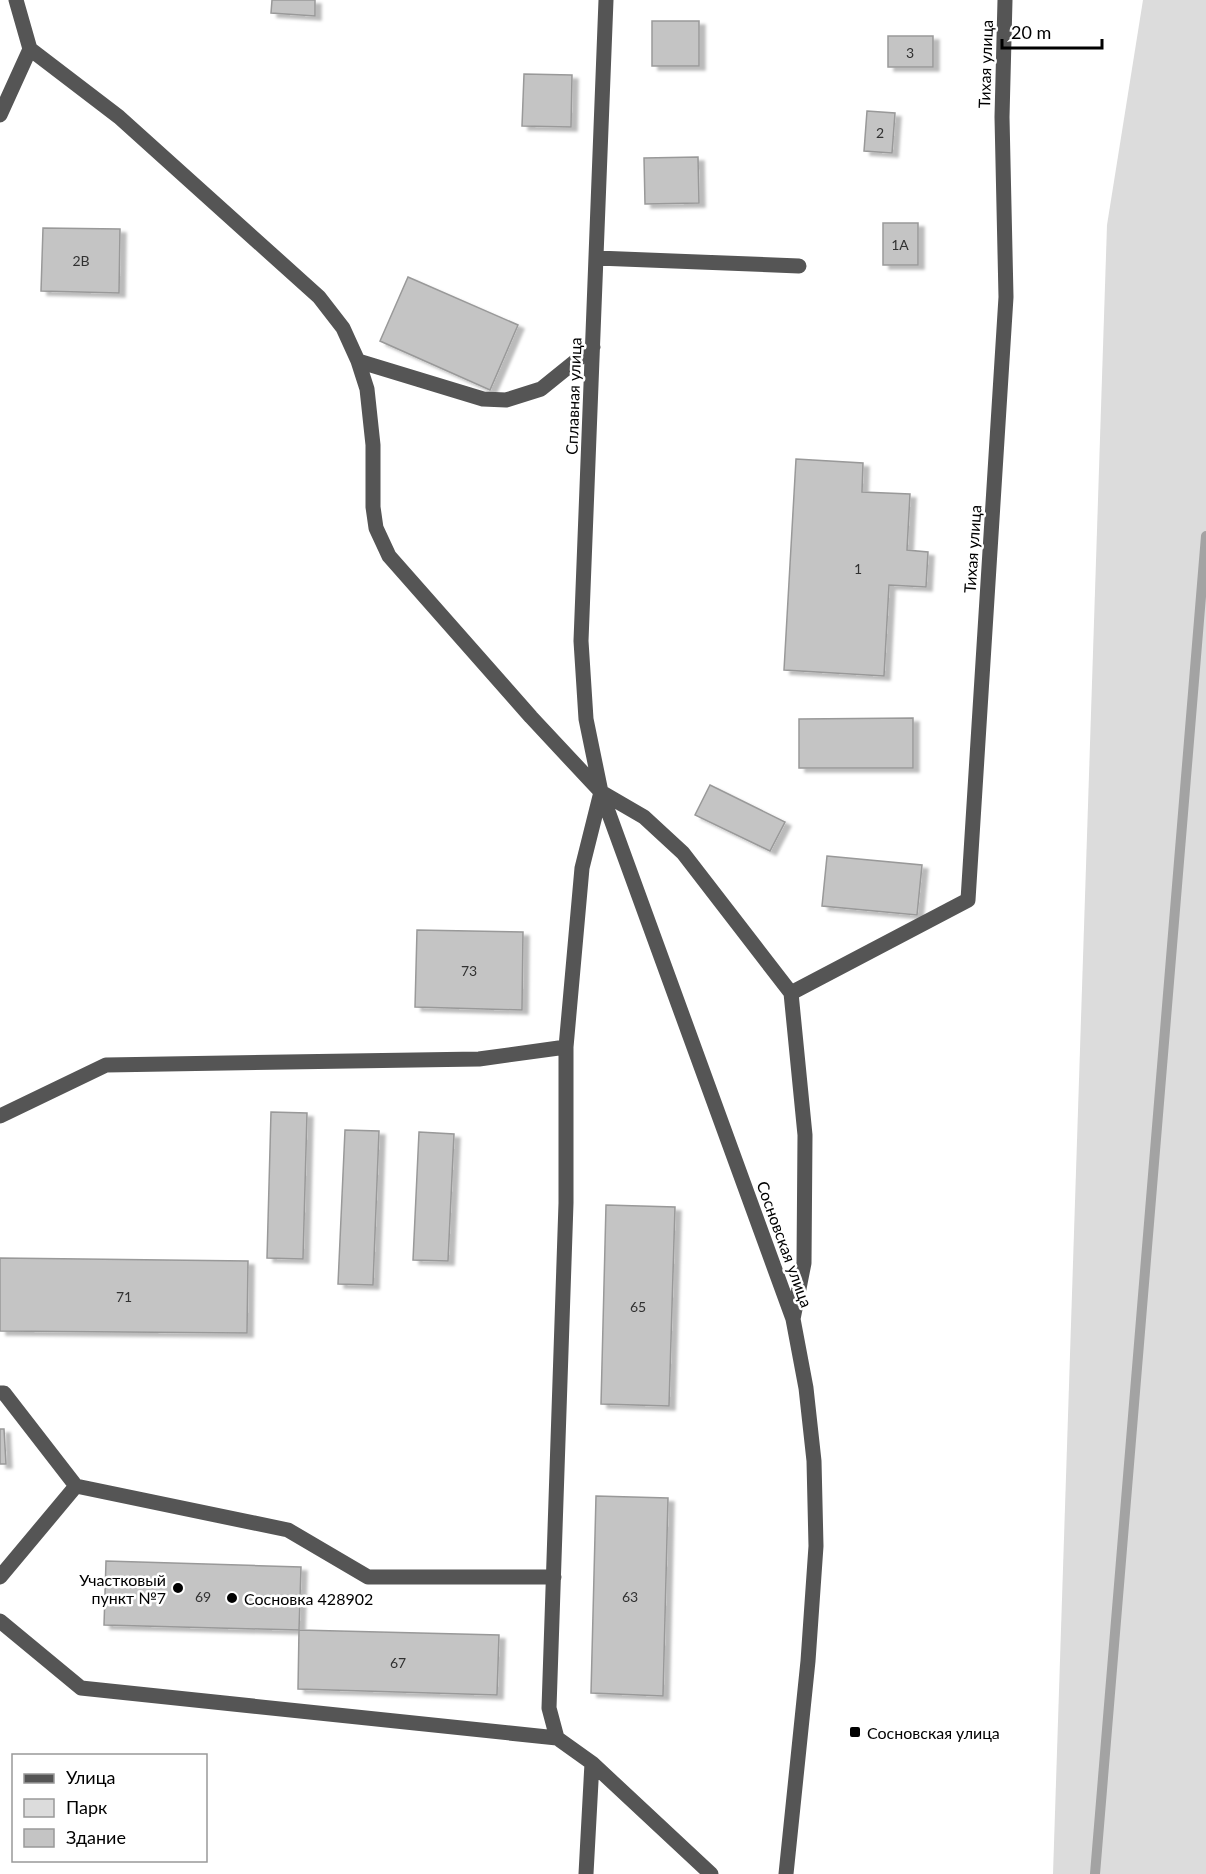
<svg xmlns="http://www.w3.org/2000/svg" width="1206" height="1874" viewBox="0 0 1206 1874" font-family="Lato,sans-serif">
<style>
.green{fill:#dcdcdc}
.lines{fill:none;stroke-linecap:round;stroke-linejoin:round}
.stream{stroke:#a3a3a3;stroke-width:10}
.building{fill:#c4c4c4;stroke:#999;stroke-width:1.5;filter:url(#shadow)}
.minor{stroke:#555;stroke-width:15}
.poi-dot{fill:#000;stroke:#fff;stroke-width:2}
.labels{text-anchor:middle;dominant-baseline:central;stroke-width:5;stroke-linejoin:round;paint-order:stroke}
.number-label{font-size:14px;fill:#313131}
.street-label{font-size:16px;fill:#000;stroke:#fff}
.poi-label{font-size:16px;fill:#000;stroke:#fff;text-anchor:start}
</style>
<defs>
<filter id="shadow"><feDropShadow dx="6" dy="4" stdDeviation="1.5" flood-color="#0004"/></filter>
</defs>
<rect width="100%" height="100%" fill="#fff"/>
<path class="green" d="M1143,0H1206V1874H1053L1107,225Z"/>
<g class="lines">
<path class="stream" d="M1095,1874L1206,536"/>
</g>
<path class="building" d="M272,0H315V16L271,13Z
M652,21H699V66H652Z
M888,36H933V67H888Z
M524,74L572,75L571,127L522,126Z
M867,111L895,113L892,153L864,151Z
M698,157L699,203L645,204L644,158Z
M883,223H918V265H883Z
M43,228L120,229L119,293L41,291Z
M408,277L518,325L490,390L380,341Z
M796,459L863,463L862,492L910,494L907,550L928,552L926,587L889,585L884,676L784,670Z
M913,718V768H799V719Z
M710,785L785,822L770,851L695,815Z
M827,856L922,865L917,915L822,906Z
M417,930L523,932L522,1010L415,1007Z
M271,1112L307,1113L303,1259L267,1258Z
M345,1130L379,1131L373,1285L338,1284Z
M419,1132L454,1134L448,1261L413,1260Z
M606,1205L675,1207L669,1406L601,1404Z
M0,1258L248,1261L247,1333L0,1331Z
M0,1429H4L6,1464H0Z
M596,1496L668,1498L663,1696L591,1693Z
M106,1561L301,1567L299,1630L104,1625Z
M299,1630L499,1635L497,1695L298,1689Z"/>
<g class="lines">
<path class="minor" d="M16,0L30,49
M606,0L581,641L586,719L601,792L793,1319L806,1388L814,1461L816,1546L808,1661L786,1874
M30,49L119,117L319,297L343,328L358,361L367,389L373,445V507L376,528L389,556L531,717L601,792L644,817L683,853L791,993L805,1135L804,1263L793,1319
M0,115L30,49
M597,258L799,266
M358,361L483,399L506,400L541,389L593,347
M791,993L968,900L1006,297L1002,117L1005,0
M0,1116L106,1065L479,1059L566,1047
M0,1393H4L76,1486L288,1530L368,1577H554
M0,1577L76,1486
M0,1621L81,1688L557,1738
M592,1763L711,1874
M586,1874L592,1763L557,1738L549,1708L566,1203V1047L582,868L601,792"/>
</g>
<g class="poi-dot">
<circle cx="178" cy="1588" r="6"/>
<circle cx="232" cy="1598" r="6"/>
<rect x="849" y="1726" width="12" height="12" rx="3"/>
</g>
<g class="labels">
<g class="number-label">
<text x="910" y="52">3</text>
<text x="880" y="132">2</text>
<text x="900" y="244">1А</text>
<text x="81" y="260">2В</text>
<text x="858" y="568">1</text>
<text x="469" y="970">73</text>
<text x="124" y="1296">71</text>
<text x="638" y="1306">65</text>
<text x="203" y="1596">69</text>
<text x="630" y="1596">63</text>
<text x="398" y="1662">67</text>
</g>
<g class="street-label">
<text transform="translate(985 64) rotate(-88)">Тихая улица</text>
<text transform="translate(573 396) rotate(-88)">Сплавная улица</text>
<text transform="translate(972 549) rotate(-86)">Тихая улица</text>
<text transform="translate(785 1244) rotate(70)">Сосновская улица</text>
</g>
<g class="poi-label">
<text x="166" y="1579" text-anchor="end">Участковый<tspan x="166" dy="18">пункт №7</tspan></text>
<text x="244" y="1598">Сосновка 428902</text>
<text x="867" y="1732">Сосновская улица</text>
</g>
</g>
<rect x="12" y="1754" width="195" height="108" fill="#ffffff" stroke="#999999" stroke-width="1.5"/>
<rect x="24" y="1774" width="30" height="9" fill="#555555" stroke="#999999" stroke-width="1.5"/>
<text x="66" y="1784" font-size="18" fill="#000000">Улица</text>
<rect x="24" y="1799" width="30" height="18" fill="#dcdcdc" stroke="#999999" stroke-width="1.5"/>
<text x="66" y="1814" font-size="18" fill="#000000">Парк</text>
<rect x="24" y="1829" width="30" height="18" fill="#c4c4c4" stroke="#999999" stroke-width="1.5"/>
<text x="66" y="1844" font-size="18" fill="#000000">Здание</text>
<path d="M1002 39v9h100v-9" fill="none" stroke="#000000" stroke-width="3"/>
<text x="1011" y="39" font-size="18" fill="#000000" stroke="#ffffff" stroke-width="4.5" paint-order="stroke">20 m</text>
</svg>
